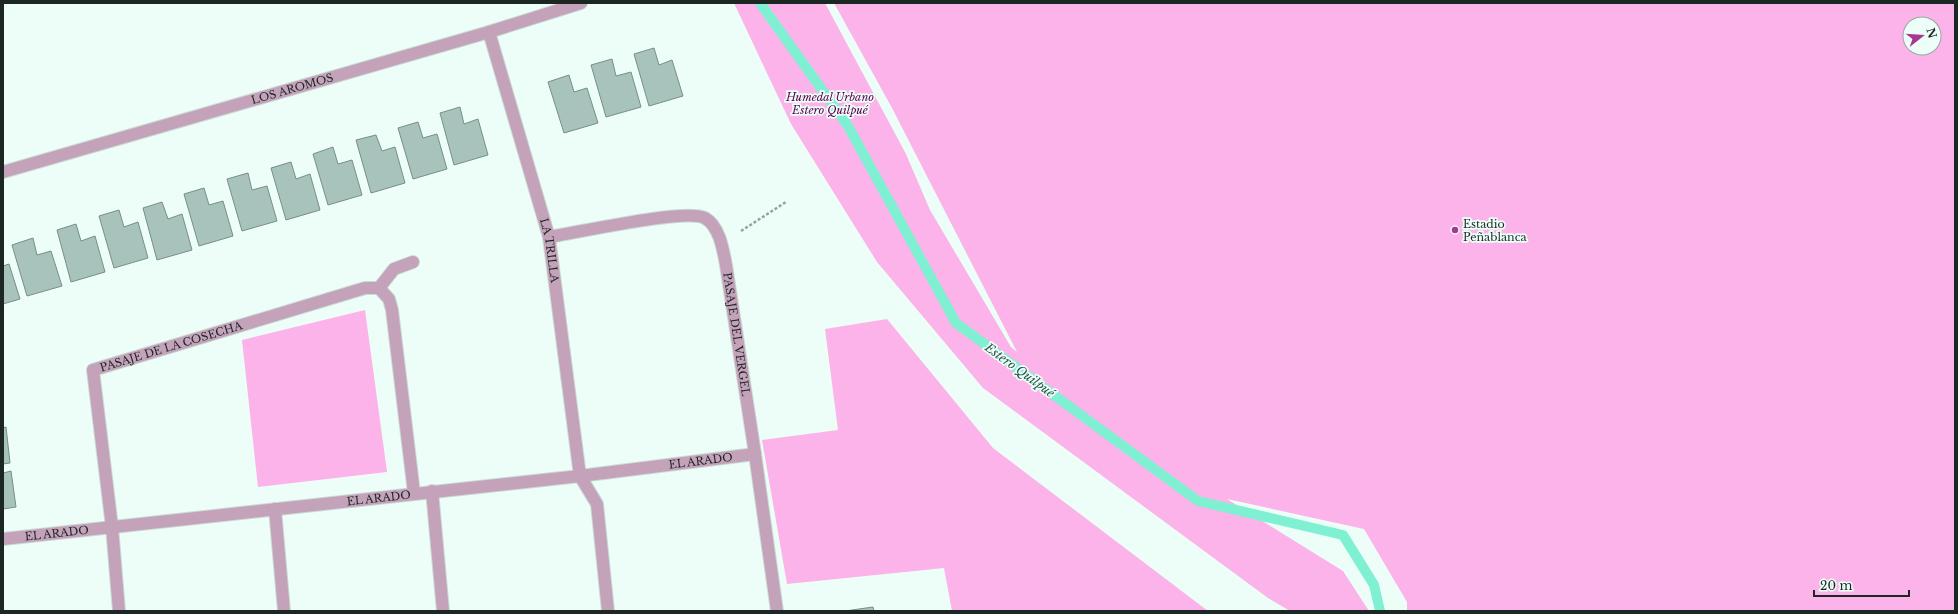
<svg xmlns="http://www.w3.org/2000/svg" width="1958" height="614" viewBox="0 0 1958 614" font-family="'Libre Baskerville',serif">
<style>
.green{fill:#fbb3e9;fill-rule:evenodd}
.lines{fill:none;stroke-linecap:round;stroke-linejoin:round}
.stream{stroke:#7ff0d2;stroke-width:10}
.building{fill:#a8c3bb;stroke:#768f87}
.minor-casing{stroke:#ccdbd6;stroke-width:14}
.path{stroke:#96a49f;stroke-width:2.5;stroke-dasharray:3 2;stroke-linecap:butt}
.minor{stroke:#c3a2ba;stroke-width:12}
.poi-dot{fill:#a83793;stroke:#edfef8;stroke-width:1.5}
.labels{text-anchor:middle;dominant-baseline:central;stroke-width:3.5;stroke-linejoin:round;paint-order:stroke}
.street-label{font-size:11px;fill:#1c2623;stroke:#edfef8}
.park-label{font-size:11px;font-style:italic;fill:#5b004e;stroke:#edfef8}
.poi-label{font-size:11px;fill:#1c2623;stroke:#edfef8;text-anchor:start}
.water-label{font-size:12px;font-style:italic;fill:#255649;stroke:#edfef8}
</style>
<rect width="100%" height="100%" fill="#edfef8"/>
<path class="green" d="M734,3H825L906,154L930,210L1011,347L1017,352L892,108L834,3H1955V611H1407V602L1364,529L1227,499L1343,571L1369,611H1290L1268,598L983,388L877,262L791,124ZM1910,24H1934V48H1910Z
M365,310L387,472L258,487L242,340Z
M887,319L993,448L1208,611H952L944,568L787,584L762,440L838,430L825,329Z"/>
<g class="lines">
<path class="stream" d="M760,3L848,126L956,323L1198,501L1343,535L1374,585L1380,611"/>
</g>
<path class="building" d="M654,48L659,65L672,60L683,96L649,106L634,54Z
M612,59L616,76L631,72L641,107L606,117L591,65Z
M569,75L574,92L587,88L598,123L564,133L548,82Z
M460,107L464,124L478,119L488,155L454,165L440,113Z
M418,122L423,138L437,134L447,169L413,179L398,128Z
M376,135L382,151L395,147L405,183L371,193L356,140Z
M333,147L338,164L352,160L362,195L328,205L313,154Z
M291,162L296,179L310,174L320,210L286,220L271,168Z
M248,173L252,190L267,186L277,221L242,231L227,179Z
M204,188L209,205L223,201L233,236L199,246L184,194Z
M162,202L168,219L182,214L192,250L157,260L143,208Z
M119,210L124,227L138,222L148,258L114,268L99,216Z
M76,224L81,241L95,236L105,272L71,282L57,230Z
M33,238L37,255L51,251L62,286L27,296L12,245Z
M9,264L20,299L3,304V266Z
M6,427L10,463L3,464V428Z
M11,471L16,507L3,509V473Z
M873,607L874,611H845Z"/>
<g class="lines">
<defs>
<g id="minor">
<path id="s1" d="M489,32L549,237L580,476L597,504L608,611"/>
<path id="s2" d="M3,172L489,32L581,3"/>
<path id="s3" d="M549,237C576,233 686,208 705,218C720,227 723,250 726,265L755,454L777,611"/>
<path d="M379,288L394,269L413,262"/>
<path d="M432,491L443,611"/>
<path d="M275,509L284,611"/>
<path id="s4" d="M3,539L580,476L755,454"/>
<path id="s5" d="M119,611L112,527L93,370L365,288H379L389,299L392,310L414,493"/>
</g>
</defs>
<use href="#minor" class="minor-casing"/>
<path class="path" d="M741,231L786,202"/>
<use href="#minor" class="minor"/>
</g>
<circle class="poi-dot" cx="1455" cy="230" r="4"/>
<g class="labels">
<g class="street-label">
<text stroke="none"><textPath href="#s2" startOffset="301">LOS AROMOS</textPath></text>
<text stroke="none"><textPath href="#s1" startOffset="227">LA TRILLA</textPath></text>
<text stroke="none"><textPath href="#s3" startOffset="281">PASAJE DEL VERGEL</textPath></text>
<text stroke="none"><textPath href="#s5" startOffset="324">PASAJE DE LA COSECHA</textPath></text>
<text stroke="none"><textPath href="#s4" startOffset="702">EL ARADO</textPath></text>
<text stroke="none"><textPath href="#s4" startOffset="378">EL ARADO</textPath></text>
<text stroke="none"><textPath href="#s4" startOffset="54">EL ARADO</textPath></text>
</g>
<g class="park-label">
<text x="830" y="97">Humedal Urbano<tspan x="830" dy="13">Estero Quilpué</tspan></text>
</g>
<g class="poi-label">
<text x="1463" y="224">Estadio<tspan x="1463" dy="13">Peñablanca</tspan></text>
</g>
<g class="water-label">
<text transform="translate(1020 370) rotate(36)">Estero Quilpué</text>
</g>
</g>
<rect width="1958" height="614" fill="none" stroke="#1c2623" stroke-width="8"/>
<g transform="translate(1922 36) rotate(73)"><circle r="19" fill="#edfef8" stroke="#99a8a3"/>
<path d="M0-3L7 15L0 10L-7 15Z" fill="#a83793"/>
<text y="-6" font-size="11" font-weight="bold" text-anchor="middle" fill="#1c2623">N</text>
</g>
<path d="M1814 590v6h95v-6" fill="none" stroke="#1c2623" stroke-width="2"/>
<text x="1820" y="590" font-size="12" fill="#1c2623" stroke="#edfef8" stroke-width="3" paint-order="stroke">20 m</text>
</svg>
